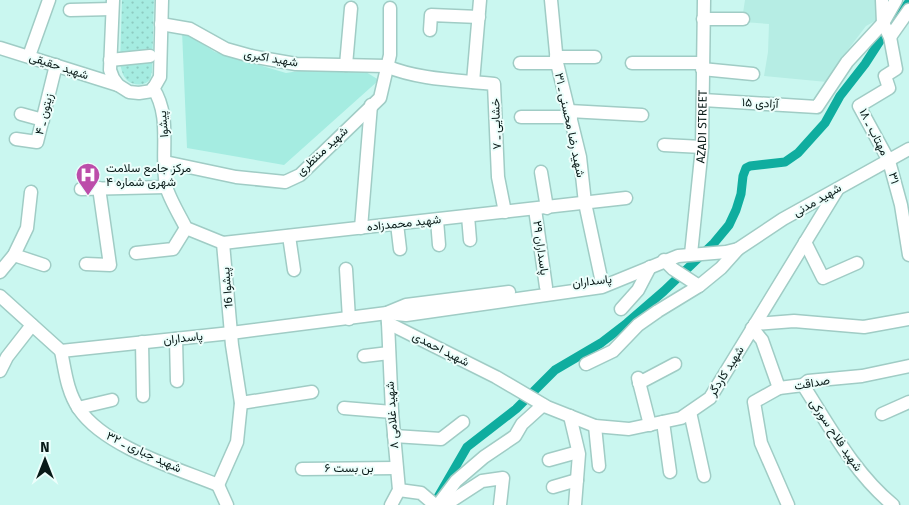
<svg xmlns="http://www.w3.org/2000/svg" width="909" height="505" viewBox="0 0 909 505" font-family="'Fira Sans',Vazirmatn,sans-serif">
<style>
.built{fill:#b6ede4}
.grass{fill:url(#grass-dots)}
.garden{fill:#a5ece1}
.lines{fill:none;stroke-linecap:round;stroke-linejoin:round}
.canal{stroke:#0fad9f;stroke-width:9}
.minor-casing{stroke:#a0ccc5;stroke-width:15}
.minor{stroke:#fff;stroke-width:12}
.labels{text-anchor:middle;dominant-baseline:central;stroke-width:4;stroke-linejoin:round;paint-order:stroke}
.street-label{font-size:12px;fill:#091a18;stroke:#ecfefb}
.poi-label{font-size:12px;fill:#091a18;stroke:#ecfefb;text-anchor:start}
</style>
<defs>
<pattern id="grass-dots" width="8" height="8" patternUnits="userSpaceOnUse" patternTransform="scale(1.25)"><rect width="8" height="8" fill="#a5ece1"/><path d="M2 2h.1M6 6h.1" fill="none" stroke="#8dcac0" stroke-width="1.8" stroke-linecap="round"/></pattern>
</defs>
<rect width="100%" height="100%" fill="#caf7f0"/>
<path class="built" d="M745,0H876L877,20L866,26L847,51L827,82L764,76L768,52L769,24L743,22V13Z"/>
<path class="grass" d="M122,0H154L152,71C151,74 151,77 150,79C146,86 134,86 128,81C123,77 121,69 120,63Z"/>
<path class="garden" d="M182,31L215,52L286,73L351,63L379,80L284,165L187,148Z"/>
<g class="lines">
<path class="canal" d="M438,497L467,447L516,409L555,370L601,343L627,323L664,291L714,243L729,225L736,210L741,194L743,176L746,168L750,166L785,162L798,153L825,123L840,96L865,64L887,30L909,2"/>
<defs>
<g id="minor">
<path d="M113,0L110,70L113,78L118,85L129,92L139,93L152,91L160,77L162,0"/>
<path d="M551,0L557,63L580,157L585,203L601,278"/>
<path d="M882,0L883,23L890,37L896,69L885,76L889,88L859,106L889,161L901,205L909,255"/>
<path d="M70,10L112,9"/>
<path d="M703,19H743"/>
<path d="M161,24L190,29L226,49L251,56L296,64L386,66C419,80 458,80 494,84L498,177L505,212"/>
<path d="M430,30L431,15L479,17"/>
<path d="M890,37L909,10"/>
<path d="M0,48L118,85"/>
<path d="M29,56L49,0"/>
<path d="M556,57H595"/>
<path d="M110,60L150,56"/>
<path d="M520,63H557"/>
<path d="M632,63H703"/>
<path d="M346,65L351,8"/>
<path d="M702,69L753,74"/>
<path d="M473,82L480,0"/>
<path d="M153,88C172,117 160,153 166,186C169,198 180,216 186,228L223,243L626,198"/>
<path d="M703,100L817,107L847,62L883,23L896,0"/>
<path d="M569,111L642,115"/>
<path d="M21,114L43,120"/>
<path d="M521,117H571"/>
<path d="M16,139L37,142L56,65"/>
<path d="M664,145L702,147"/>
<path d="M165,162L236,177L285,182L300,175L380,98L390,55V8"/>
<path d="M541,172L547,208"/>
<path d="M81,189L166,187"/>
<path d="M535,209L546,287"/>
<path d="M468,216L470,240"/>
<path d="M437,220L439,245"/>
<path d="M397,224L400,249"/>
<path d="M361,228L371,105"/>
<path d="M289,236L294,270"/>
<path d="M805,242L823,278L857,263"/>
<path d="M136,253L173,249L186,228"/>
<path id="s1" d="M691,254L702,147L704,0"/>
<path d="M14,255L44,265"/>
<path d="M664,260L673,269L699,286"/>
<path d="M86,264L110,265L99,188"/>
<path d="M346,269L349,319"/>
<path d="M0,272L14,255L27,228L31,192"/>
<path d="M0,296L61,351L231,333L387,313L406,315L602,287L678,256L726,252L738,249L783,219L909,149"/>
<path d="M621,309L638,290L650,267"/>
<path d="M389,312L406,305L509,292"/>
<path d="M387,313L388,323L496,377L547,407L595,426L629,429L681,418L710,398L837,190"/>
<path d="M388,323L392,412L399,490L391,505"/>
<path d="M755,324L794,321L864,327L909,319"/>
<path d="M752,328L762,340L779,388L803,385L808,381L862,376L909,366"/>
<path d="M176,339L177,381"/>
<path d="M142,342L143,396"/>
<path d="M61,351C65,370 67,392 79,409C105,447 176,468 218,485"/>
<path d="M364,356L389,353"/>
<path d="M586,364L613,351L638,325L658,311L699,286L721,268L738,249"/>
<path d="M0,371L7,357L32,325"/>
<path d="M638,378L650,425"/>
<path d="M639,383L675,364"/>
<path d="M803,385C830,427 854,473 893,505"/>
<path d="M779,388L754,402L761,443L788,505"/>
<path d="M241,403L312,392"/>
<path d="M78,408L112,400"/>
<path d="M344,408L392,412"/>
<path d="M690,412L704,476"/>
<path d="M882,414L909,402"/>
<path d="M570,416L579,454L575,505"/>
<path d="M663,422L670,472"/>
<path d="M595,426L599,466"/>
<path d="M394,436L441,439L463,422"/>
<path d="M549,460L578,452"/>
<path d="M302,469L396,468"/>
<path d="M218,485L237,442L241,403L232,345L223,243"/>
<path d="M218,485L227,505"/>
<path d="M553,487L577,480"/>
<path d="M399,490L421,493L435,505"/>
<path d="M438,505L456,481L484,457L515,436L522,424L543,405"/>
<path d="M445,505L482,481L503,478L500,505"/>
</g>
</defs>
<use href="#minor" class="minor-casing"/>
<use href="#minor" class="minor"/>
</g>
<defs>
<symbol id="hospital-pin" viewBox="-11 -11 22 30"><path d="M0 17L-7.5 6A9.5 9.5 0 1 1 7.5 6Z" fill="#bc4daa" stroke="#ecfefb"/><path d="M-5-5h3v3.5h4V-5h3V5h-3V1.5h-4V5h-3Z" fill="#fff"/></symbol>
</defs>
<g fill-rule="evenodd">
<use href="#hospital-pin" x="74" y="161" width="28" height="38"/>
</g>
<g class="labels">
<g class="street-label">
<text transform="translate(271 58) rotate(10)">شهید اکبری</text>
<text transform="translate(59 66) rotate(18)">شهید حقیقی</text>
<text transform="translate(760 103) rotate(3)">آزادی ۱۵</text>
<text transform="translate(44 114) rotate(-76)">زیتون ـ ۴</text>
<text transform="translate(163 124) rotate(-95)">پیشوا</text>
<text transform="translate(496 124) rotate(-92)">خشایی ـ ۷</text>
<text transform="translate(570 125) rotate(78)">شهید رضا محسنی ـ ۳۱</text>
<text stroke="none"><textPath href="#s1" startOffset="128">AZADI STREET</textPath></text>
<text transform="translate(874 132) rotate(63)">مهتاب ـ ۱۸</text>
<text transform="translate(322 151) rotate(-43)">شهید منتظری</text>
<text transform="translate(894 178) rotate(75)">۳۱</text>
<text transform="translate(817 200) rotate(-30)">شهید مدنی</text>
<text transform="translate(404 223) rotate(-6)">شهید محمدزاده</text>
<text transform="translate(541 248) rotate(82)">پاسداران ۲۹</text>
<text transform="translate(592 281) rotate(-6)">پاسداران</text>
<text transform="translate(227 288) rotate(-95)">پیشوا 16</text>
<text transform="translate(183 338) rotate(-6)">پاسداران</text>
<text transform="translate(441 349) rotate(27)">شهید احمدی</text>
<text transform="translate(726 371) rotate(-58)">شهید کاردگر</text>
<text transform="translate(812 383) rotate(-10)">صداقت</text>
<text transform="translate(392 415) rotate(-94)">۸ شهید غلامی</text>
<text transform="translate(836 435) rotate(56)">شهید فلاح سورکی</text>
<text transform="translate(144 452) rotate(25)">شهید جباری ـ ۳۲</text>
<text x="349" y="468">بن بست ۶</text>
</g>
<g class="poi-label">
<text x="106" y="168">مرکز جامع سلامت<tspan x="106" dy="14">شهری شماره ۴</tspan></text>
</g>
</g>
<g transform="translate(45 460)" stroke="#ecfefb" stroke-width="4" paint-order="stroke">
<path d="M0-4L9 19L0 12L-9 19Z" fill="#091a18"/>
<text y="-8" font-size="14" font-weight="bold" text-anchor="middle" fill="#091a18">N</text>
</g>
</svg>
